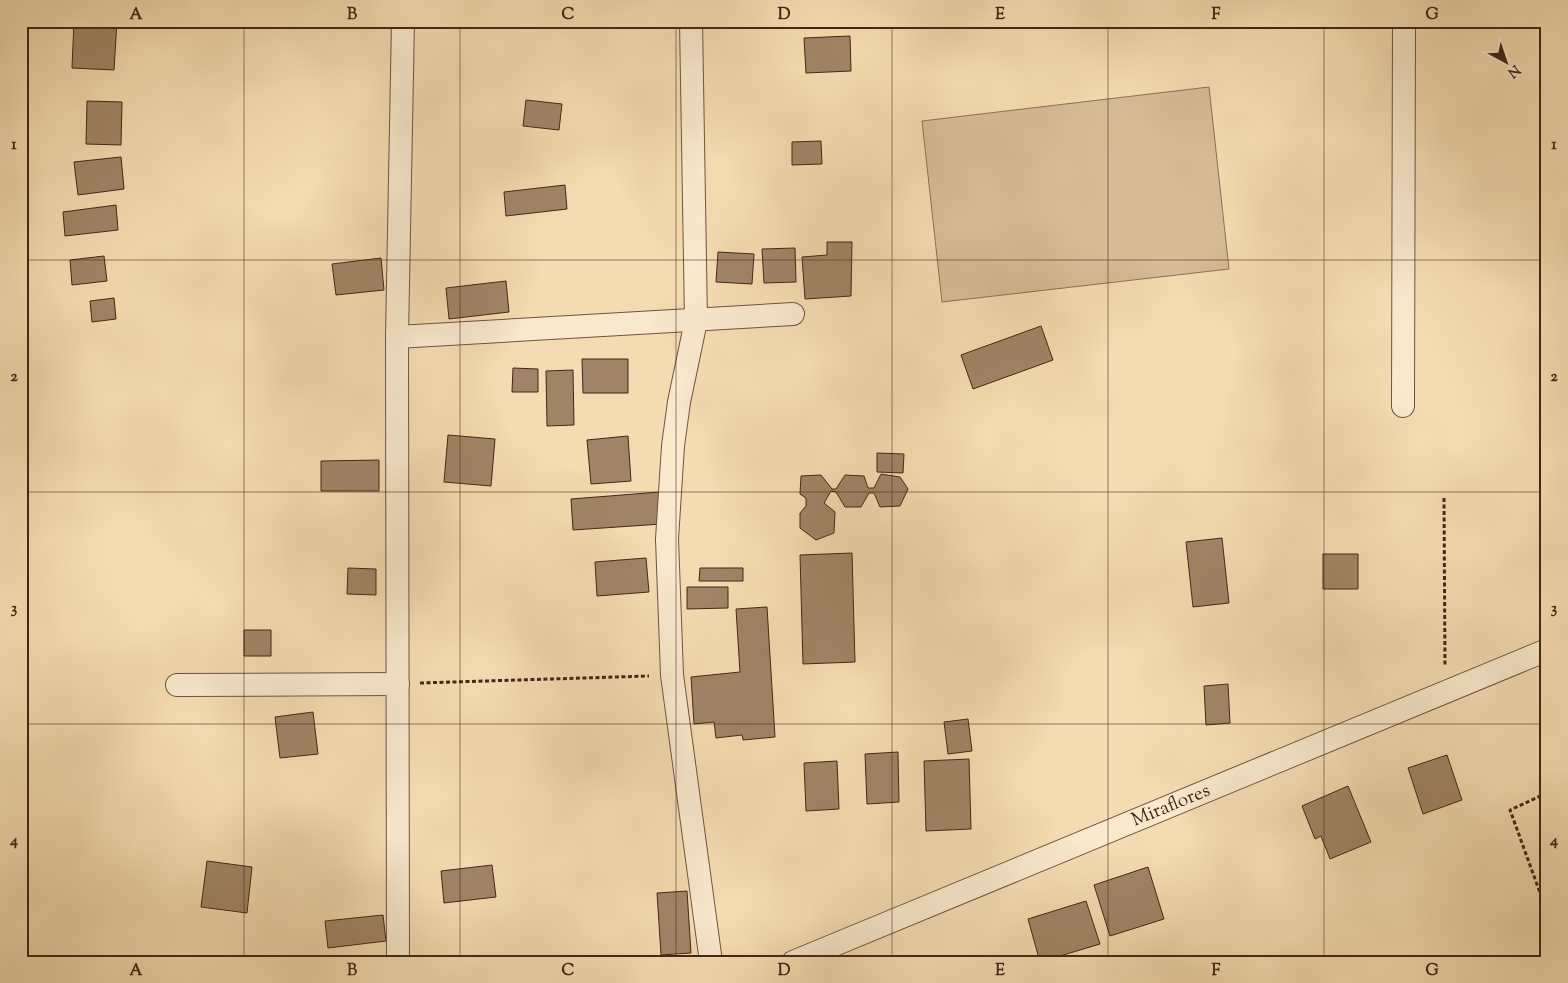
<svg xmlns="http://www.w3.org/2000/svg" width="1568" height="983" viewBox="0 0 1568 983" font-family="'Sorts Mill Goudy',serif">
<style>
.green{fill:#d7bc97;stroke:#8e7057}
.building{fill:#a18467;stroke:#462517}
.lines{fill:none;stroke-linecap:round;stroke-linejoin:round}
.street-casing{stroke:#72523e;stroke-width:24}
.path{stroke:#462517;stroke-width:3;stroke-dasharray:4 2.5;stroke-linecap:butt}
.street{stroke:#f8e8cc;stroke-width:22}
.grid{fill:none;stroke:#462517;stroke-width:1;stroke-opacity:0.55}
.labels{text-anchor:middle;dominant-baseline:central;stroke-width:5;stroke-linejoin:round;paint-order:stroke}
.street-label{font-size:19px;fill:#462517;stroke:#f8e8cc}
.neatline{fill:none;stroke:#462517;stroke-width:2}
.grid-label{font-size:16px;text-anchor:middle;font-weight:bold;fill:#462517}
</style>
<rect width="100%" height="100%" fill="#f5dbb1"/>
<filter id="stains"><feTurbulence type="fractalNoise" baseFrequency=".004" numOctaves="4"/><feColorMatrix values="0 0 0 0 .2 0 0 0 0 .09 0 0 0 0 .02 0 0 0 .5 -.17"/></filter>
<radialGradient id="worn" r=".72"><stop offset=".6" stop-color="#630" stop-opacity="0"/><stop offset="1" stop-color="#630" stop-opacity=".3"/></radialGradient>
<path class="green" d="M1209,87L1229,269L942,302L922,121Z"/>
<path class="building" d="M74,21H117L114,70L72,68Z
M850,36L851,71L806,73L804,38Z
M526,100L562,104L559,130L523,126Z
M87,101L122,102L121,145L86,144Z
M821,141L822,164L792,165V142Z
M121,157L124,189L78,195L74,162Z
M565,185L567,209L506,216L504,192Z
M116,205L118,230L65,236L63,212Z
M827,242H852L851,296L805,299L802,257L827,255Z
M795,248L796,282L764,283L762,249Z
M718,252L754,254L752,284L716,282Z
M104,256L107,281L72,285L70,260Z
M381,258L384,290L336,295L332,264Z
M506,281L509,312L449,319L446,288Z
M114,298L116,319L92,322L90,301Z
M1041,326L1053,360L973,389L961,355Z
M582,359H628V393H583Z
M513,368L538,369V392H512Z
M573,370L574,425L547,426L546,371Z
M448,435L495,439L491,486L444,482Z
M628,436L631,481L591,484L587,440Z
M877,453L904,454L903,473L877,472Z
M379,460V491H321V461Z
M881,474L900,477L908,489L900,506L880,507L874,493H869L861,507H845L836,492L831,491L824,503L835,512L834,533L816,540L800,528V513L806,506V498L800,494L801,476L821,475L832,489H836L845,475L864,476L868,488H874Z
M660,492L662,524L573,530L571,499Z
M1222,538L1229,603L1193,607L1186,542Z
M852,553L855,662L803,664L800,555Z
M1323,554H1358V589H1323Z
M646,558L649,592L597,596L595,562Z
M348,568L376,569V595L347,594Z
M700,568H743V581H699Z
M687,587H728V608L687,609Z
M767,607L775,737L743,740L742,735L716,738L714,722L694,724L691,677L740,672L736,609Z
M244,630H271V656H244Z
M1228,684L1230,723L1206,725L1204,686Z
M313,712L318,754L280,758L275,717Z
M968,719L972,751L948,754L944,722Z
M898,752L899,802L867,804L865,754Z
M1447,755L1462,800L1423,814L1408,768Z
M969,759L971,829L926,831L924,761Z
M837,761L839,809L806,811L804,763Z
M1348,786L1371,842L1330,859L1321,836L1315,839L1302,806Z
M207,861L252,867L247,913L201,907Z
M492,865L496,897L444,903L441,871Z
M1148,867L1164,919L1110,936L1094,885Z
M687,891L691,953L661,955L657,893Z
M1086,901L1100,944L1040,962L1028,919Z
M383,915L386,941L328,948L325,921Z"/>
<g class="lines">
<defs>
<g id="street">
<path d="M691,21L696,321L679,402L673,446L667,539L672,675L711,962"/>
<path d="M397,337L793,314"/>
<path d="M1403,406L1404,21"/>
<path d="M177,685L398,684"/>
<path d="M398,962L397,337L403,21"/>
<path id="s1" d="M793,962L1547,650"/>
</g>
</defs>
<use href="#street" class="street-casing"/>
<path class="path" d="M1444,498L1445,667
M420,683L649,676
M1547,793L1510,810L1547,912"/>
<use href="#street" class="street"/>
</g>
<path class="grid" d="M244,21V962M460,21V962M676,21V962M892,21V962M1108,21V962M1324,21V962M21,260H1547M21,492H1547M21,724H1547"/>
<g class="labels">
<g class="street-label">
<text stroke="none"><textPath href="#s1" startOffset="409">Miraflores</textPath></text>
</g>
</g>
<rect width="1568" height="983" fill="none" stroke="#f5dbb1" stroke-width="55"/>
<g transform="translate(1506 62) rotate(140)" stroke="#f8e8cc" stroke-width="4" paint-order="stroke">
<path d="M0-4L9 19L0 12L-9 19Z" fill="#462517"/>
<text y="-8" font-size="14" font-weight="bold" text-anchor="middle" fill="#462517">N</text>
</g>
<rect x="28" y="28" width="1512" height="928" class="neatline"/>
<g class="grid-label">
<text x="136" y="19">A</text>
<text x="352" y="19">B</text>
<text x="568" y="19">C</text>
<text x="784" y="19">D</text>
<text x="1000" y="19">E</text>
<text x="1216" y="19">F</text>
<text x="1432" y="19">G</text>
<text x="14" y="149">1</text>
<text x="1554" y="149">1</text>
<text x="14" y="381">2</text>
<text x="1554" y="381">2</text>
<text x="14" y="613">3</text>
<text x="1554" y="613">3</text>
<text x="14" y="845">4</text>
<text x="1554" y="845">4</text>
<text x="136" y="975">A</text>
<text x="352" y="975">B</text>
<text x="568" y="975">C</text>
<text x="784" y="975">D</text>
<text x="1000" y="975">E</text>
<text x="1216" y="975">F</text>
<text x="1432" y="975">G</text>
</g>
<rect width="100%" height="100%" filter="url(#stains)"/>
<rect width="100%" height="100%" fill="url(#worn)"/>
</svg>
